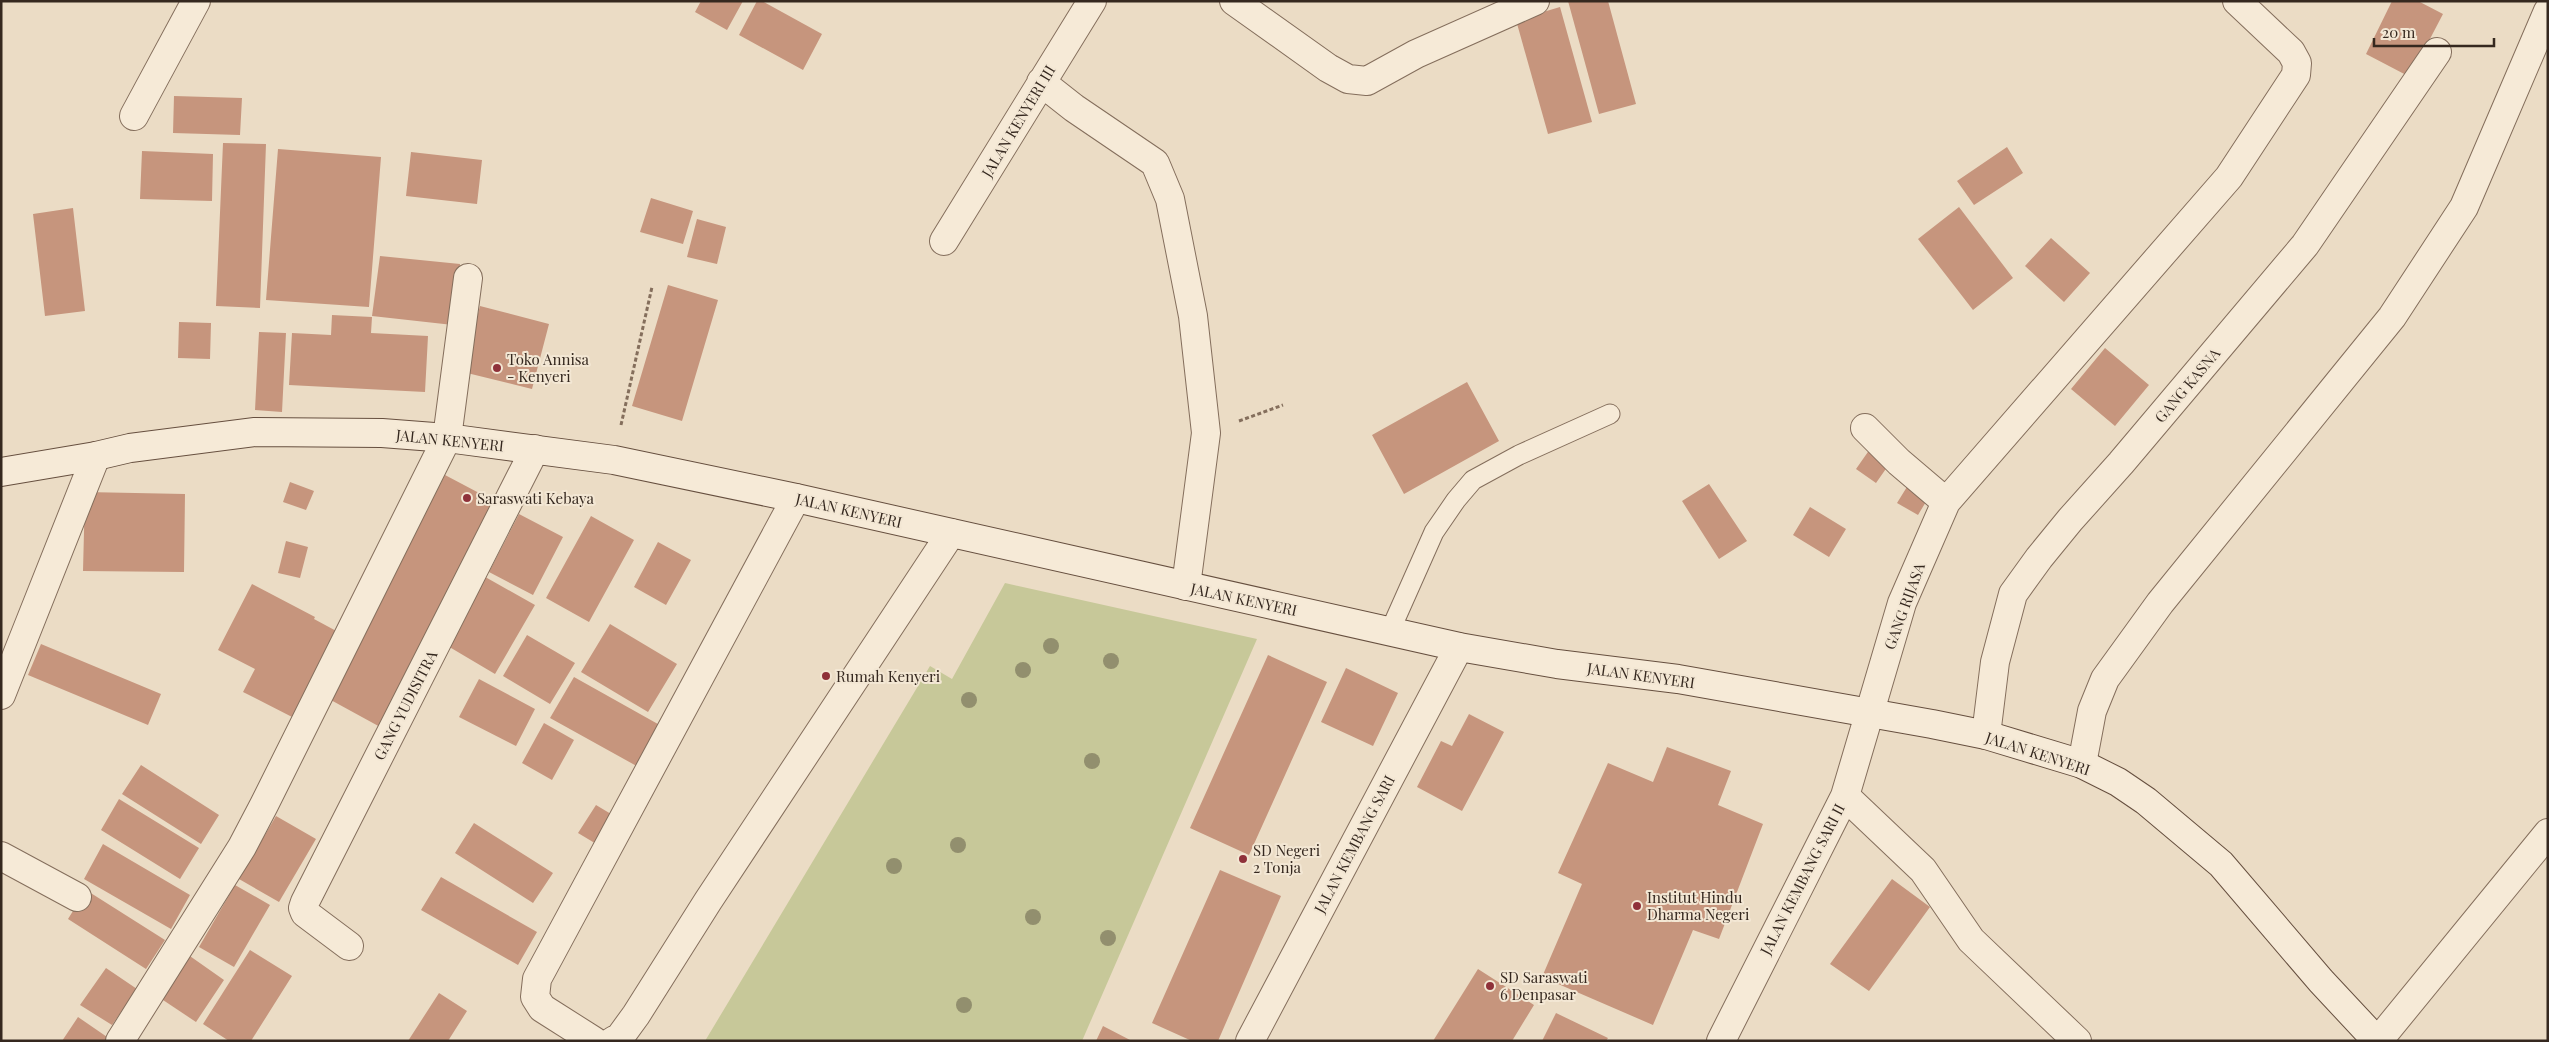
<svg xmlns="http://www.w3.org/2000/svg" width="2549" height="1042" viewBox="0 0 2549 1042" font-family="'Playfair Display',serif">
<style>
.green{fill:#c7c899}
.building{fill:#c6957d}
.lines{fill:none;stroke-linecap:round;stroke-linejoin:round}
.lane-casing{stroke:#846e5c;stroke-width:21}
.street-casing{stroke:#846e5c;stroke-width:30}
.secondary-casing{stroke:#664f3f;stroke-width:30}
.path{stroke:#846e5c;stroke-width:3;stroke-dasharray:4 2.5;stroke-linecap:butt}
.lane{stroke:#f6ead7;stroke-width:19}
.street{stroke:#f6ead7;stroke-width:28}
.secondary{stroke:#f6ead7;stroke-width:28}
.tree{fill:#928f6e}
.poi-dot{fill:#8f313a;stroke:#f3e7d4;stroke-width:2}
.labels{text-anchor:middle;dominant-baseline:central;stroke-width:4;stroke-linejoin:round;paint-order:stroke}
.street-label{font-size:15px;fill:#35281f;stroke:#f3e7d4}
.poi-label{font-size:15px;fill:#35281f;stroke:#f3e7d4;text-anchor:start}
</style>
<rect width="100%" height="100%" fill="#ebdcc5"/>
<path class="green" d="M1005,583L1257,639L1082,1041H705L930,666L952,679Z"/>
<path class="building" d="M701,1H743L727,30L695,12Z
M757,1H762L822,34L803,70L739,35Z
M1568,1H1608L1636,104L1599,114Z
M2392,1H2418L2443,14L2410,77L2366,54Z
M1560,7L1592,122L1548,134L1516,20Z
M174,96L242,98L240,135L173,133Z
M223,143L266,144L260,308L216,306Z
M2007,147L2023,173L1974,205L1957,181Z
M278,149L381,157L369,307L266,300Z
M142,151L213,154L212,201L140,199Z
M411,152L482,160L477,204L406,196Z
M651,198L693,211L683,244L640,232Z
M1959,207L2013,278L1973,310L1918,239Z
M73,208L85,311L45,316L33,214Z
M697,219L726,227L717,264L687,257Z
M2051,238L2090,273L2064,302L2025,266Z
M380,256L460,264L453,325L372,316Z
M668,285L718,300L682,421L632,406Z
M480,306L549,324L532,389L463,372Z
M332,315L372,317L371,333L428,336L425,392L289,385L292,333L331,335Z
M179,322L211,323L210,359L178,358Z
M259,332L286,333L282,412L255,410Z
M2105,348L2149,385L2115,426L2071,389Z
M1467,382L1499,441L1404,494L1372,435Z
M1870,449L1890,463L1876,483L1856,469Z
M445,475L498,503L382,728L329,699Z
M290,482L314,491L306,510L283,502Z
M1910,482L1930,495L1918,515L1897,503Z
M1709,484L1747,541L1719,559L1682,501Z
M85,492L185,494L184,572L83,571Z
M1810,507L1846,529L1829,557L1793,535Z
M519,514L563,537L533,595L489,572Z
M591,516L634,540L589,622L546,598Z
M286,541L308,547L300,578L278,573Z
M658,542L691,560L666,605L634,587Z
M480,574L535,605L495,674L441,642Z
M252,584L315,617L314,619L340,633L296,719L243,692L255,669L218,650Z
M610,624L677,664L648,712L581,672Z
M527,635L575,663L550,704L503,676Z
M41,644L161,694L148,725L28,675Z
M1268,655L1327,682L1249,855L1190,828Z
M1346,668L1398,693L1373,746L1321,722Z
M574,677L665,728L642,769L550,718Z
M479,679L535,709L516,746L459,717Z
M1469,714L1504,732L1462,811L1417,787L1441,741L1452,746Z
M544,723L574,740L552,780L522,763Z
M1667,747L1731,771L1718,805L1763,824L1719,939L1693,930L1653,1025L1542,977L1582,884L1558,873L1608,763L1653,782Z
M141,765L219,815L201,844L122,794Z
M119,799L199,848L180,879L101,830Z
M596,805L616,817L598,845L578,833Z
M276,816L316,839L279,902L239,879Z
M474,823L553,873L533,903L455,853Z
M103,844L190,895L171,929L84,879Z
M1220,870L1281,896L1218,1041H1192L1152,1023Z
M441,877L537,932L518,965L421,910Z
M1892,879L1930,907L1869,991L1830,964Z
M235,885L270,905L234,967L199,947Z
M86,890L165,940L146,969L68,919Z
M250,950L292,976L251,1041H229L203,1024Z
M187,954L224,980L196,1022L157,996Z
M106,968L137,989L112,1025L80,1005Z
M1478,969L1534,1005L1512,1041H1433Z
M439,993L467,1011L448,1041H408Z
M1556,1013L1608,1038L1606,1041H1542Z
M78,1017L110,1039L109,1041H62Z
M1103,1026L1132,1041H1096Z"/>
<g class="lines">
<defs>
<path id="lane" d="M1390,631L1434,532L1456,500L1473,480L1519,455L1610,414"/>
<path id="street" d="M1234,1L1328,68L1348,79L1367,81L1416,54L1535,1
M1041,82L1074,108L1155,163L1170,199L1193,316L1206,433L1186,586
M134,116L196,1
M944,241L1092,1
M1865,428L1899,462L1946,502
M1,695L96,456
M1986,735L1995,662L2013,594L2039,558L2070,520L2121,463L2305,245L2437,52
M2082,764L2092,711L2105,679L2160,603L2392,317L2464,207L2548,11
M1845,796L1923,870L1971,940L2077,1041
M1,856L77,897
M349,946L305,913L303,908L305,902L535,449
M120,1041L242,847L264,805L447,438L468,278
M594,1041L542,1008L535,997L537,979L796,498
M613,1041L620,1037L636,1015L708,901L951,533
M1250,1041L1459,647
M1721,1041L1845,796L1902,603L1946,502L2229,177L2296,75L2297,63L2291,52L2237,1
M2378,1041L2548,833"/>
<path id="secondary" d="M1,472L96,456L130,448L255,432L382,433L447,438L614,460L796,498L1459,647L1557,664L1678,679L1932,724L1986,735L2082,764L2118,782L2146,801L2221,864L2321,981L2377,1041"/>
</defs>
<use href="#lane" class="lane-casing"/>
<use href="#street" class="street-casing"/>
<use href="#secondary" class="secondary-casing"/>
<path class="path" d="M1239,421L1283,405
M621,425L652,287"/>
<use href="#lane" class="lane"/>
<use href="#street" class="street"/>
<use href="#secondary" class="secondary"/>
</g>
<g class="tree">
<circle cx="1051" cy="646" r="8"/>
<circle cx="1111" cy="661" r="8"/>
<circle cx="1023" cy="670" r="8"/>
<circle cx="969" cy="700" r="8"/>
<circle cx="1092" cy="761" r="8"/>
<circle cx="958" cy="845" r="8"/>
<circle cx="894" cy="866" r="8"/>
<circle cx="1033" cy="917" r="8"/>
<circle cx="1108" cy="938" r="8"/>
<circle cx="964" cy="1005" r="8"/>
</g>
<g class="poi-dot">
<circle cx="497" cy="368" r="5"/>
<circle cx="467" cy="498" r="5"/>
<circle cx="826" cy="676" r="5"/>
<circle cx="1243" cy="859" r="5"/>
<circle cx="1637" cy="906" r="5"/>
<circle cx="1490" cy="986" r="5"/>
</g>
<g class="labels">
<g class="street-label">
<text transform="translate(1018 121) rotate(-59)">JALAN KENYERI III</text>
<text transform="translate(2187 385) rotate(-50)">GANG KASNA</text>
<text transform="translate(450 440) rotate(6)">JALAN KENYERI</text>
<text transform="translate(849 510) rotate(13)">JALAN KENYERI</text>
<text transform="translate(1244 599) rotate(12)">JALAN KENYERI</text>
<text transform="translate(1904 606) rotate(-70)">GANG RIJASA</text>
<text transform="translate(1641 675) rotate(8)">JALAN KENYERI</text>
<text transform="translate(405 705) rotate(-63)">GANG YUDISITRA</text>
<text transform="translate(2038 753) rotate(18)">JALAN KENYERI</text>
<text transform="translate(1354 844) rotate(-62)">JALAN KEMBANG SARI</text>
<text transform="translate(1802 879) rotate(-63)">JALAN KEMBANG SARI II</text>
</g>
<g class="poi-label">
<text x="507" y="359">Toko Annisa<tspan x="507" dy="17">- Kenyeri</tspan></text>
<text x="477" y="498">Saraswati Kebaya</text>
<text x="836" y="676">Rumah Kenyeri</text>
<text x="1253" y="850">SD Negeri<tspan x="1253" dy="17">2 Tonja</tspan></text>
<text x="1647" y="897">Institut Hindu<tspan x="1647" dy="17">Dharma Negeri</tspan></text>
<text x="1500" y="977">SD Saraswati<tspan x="1500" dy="17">6 Denpasar</tspan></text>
</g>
</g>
<rect width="2549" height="1042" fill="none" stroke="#35281f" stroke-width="5"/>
<path d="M2374 38v8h120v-8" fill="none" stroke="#35281f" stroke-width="2.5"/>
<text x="2382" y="38" font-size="15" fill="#35281f" stroke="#f3e7d4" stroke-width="4" paint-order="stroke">20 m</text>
</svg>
